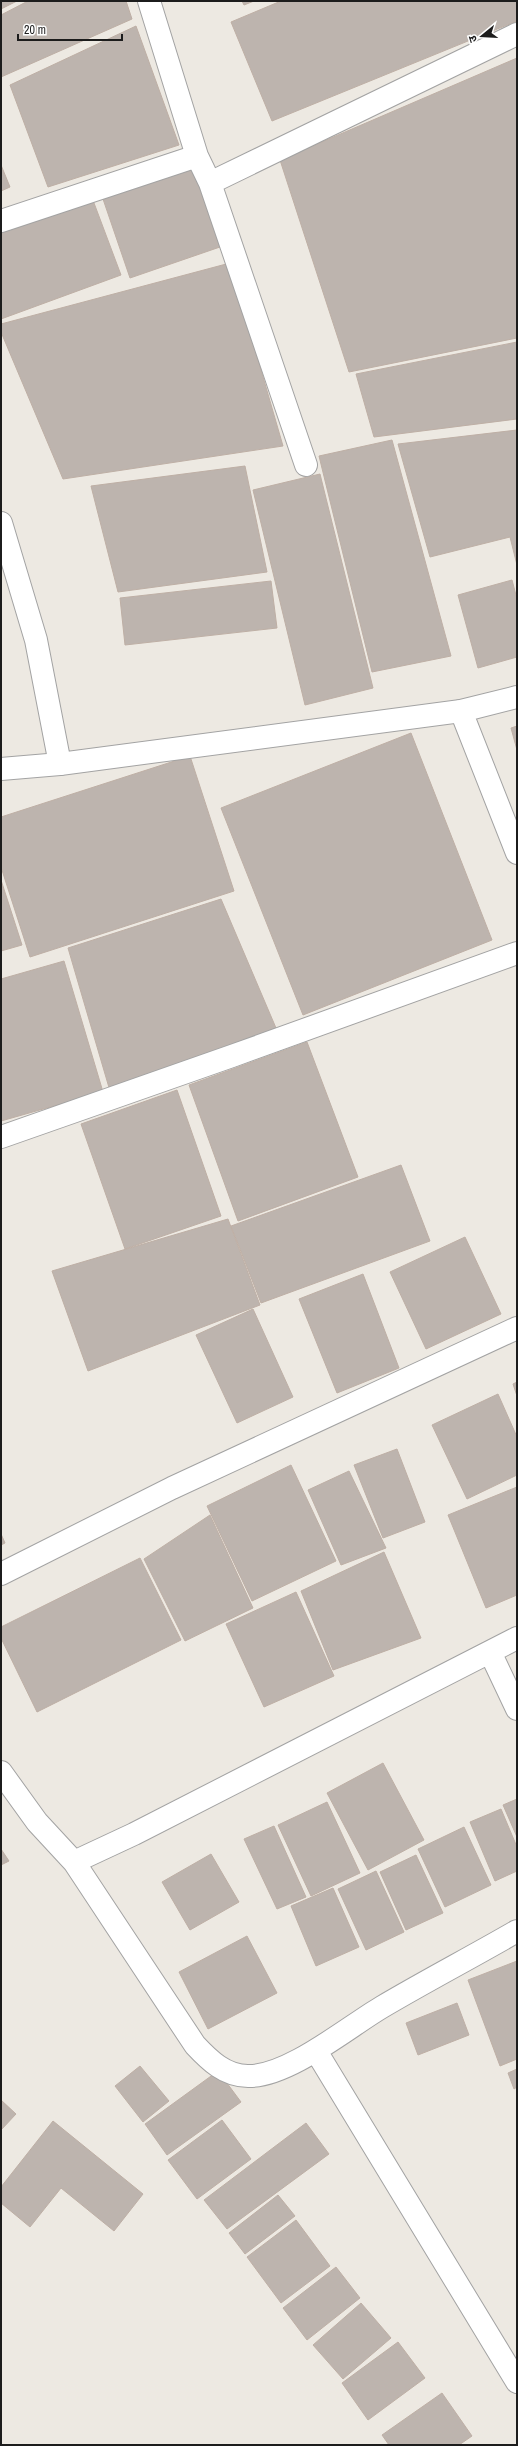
<svg xmlns="http://www.w3.org/2000/svg" width="518" height="2446" viewBox="0 0 518 2446" font-family="'Archivo Narrow','Noto Sans Devanagari',sans-serif">
<style>
.building{fill:#bdb4ae;stroke:#beafa5}
.lines{fill:none;stroke-linecap:round;stroke-linejoin:round}
.minor-casing{stroke:#a3a3a3;stroke-width:24}
.tertiary-casing{stroke:#a3a3a3;stroke-width:24}
.minor{stroke:#fff;stroke-width:22}
.tertiary{stroke:#fff;stroke-width:22}
</style>
<rect width="100%" height="100%" fill="#ede9e2"/>
<path class="building" d="M1,1H17L1,9Z
M28,1H126L132,19L1,77V15Z
M242,1H254L244,5Z
M281,1H517V21L272,121L231,22Z
M136,26L179,145L48,187L10,85Z
M517,58V338L349,372L280,160Z
M1,165L10,187L1,191Z
M193,168L220,247L130,278L103,199Z
M91,195L121,275L1,319V228Z
M230,263L283,446L63,479L1,332V324Z
M517,342V419L374,437L356,374Z
M517,430V565L510,537L430,557L398,444Z
M392,440L451,656L372,672L319,456Z
M245,466L267,572L118,592L91,486Z
M320,474L373,688L305,705L253,490Z
M512,580L517,599V657L478,668L458,595Z
M271,581L277,628L125,645L120,598Z
M517,726V750L511,728Z
M411,733L492,940L303,1015L221,808Z
M190,756L234,891L30,957L1,867V817Z
M1,880L22,945L1,951Z
M221,899L276,1028L110,1091L68,948Z
M64,961L103,1092L1,1121V979Z
M307,1042L358,1177L238,1221L189,1085Z
M177,1090L221,1216L125,1249L81,1124Z
M401,1165L430,1241L261,1303L231,1226Z
M228,1219L260,1305L88,1371L52,1271Z
M465,1237L501,1314L426,1349L390,1272Z
M363,1274L399,1368L337,1393L299,1299Z
M253,1309L293,1397L237,1423L196,1335Z
M517,1382V1396L513,1384Z
M498,1394L517,1437V1475L467,1499L432,1425Z
M397,1449L425,1522L383,1538L354,1465Z
M291,1465L336,1561L252,1601L207,1506Z
M349,1471L386,1548L341,1565L308,1490Z
M517,1487V1595L486,1608L448,1515Z
M210,1515L253,1608L185,1641L144,1559Z
M1,1534L5,1543L1,1545Z
M384,1552L421,1638L333,1670L301,1591Z
M140,1558L181,1640L37,1712L1,1638V1627Z
M296,1592L334,1676L264,1707L226,1624Z
M383,1763L424,1840L368,1870L327,1793Z
M517,1799V1837L503,1805Z
M327,1802L360,1873L311,1896L278,1825Z
M501,1809L517,1847V1871L495,1881L470,1822Z
M274,1826L306,1897L277,1909L244,1839Z
M464,1827L491,1885L445,1907L418,1849Z
M1,1849L9,1861L1,1865Z
M211,1854L239,1902L190,1930L162,1882Z
M416,1855L443,1913L406,1930L380,1872Z
M376,1871L404,1932L366,1950L338,1889Z
M333,1888L359,1947L316,1966L291,1906Z
M247,1936L277,1993L208,2029L179,1972Z
M517,1961V2059L500,2066L468,1980Z
M457,2003L469,2035L418,2055L406,2023Z
M140,2066L169,2101L143,2122L115,2086Z
M517,2069V2087L514,2089L508,2073Z
M218,2071L241,2102L167,2155L145,2124Z
M1,2100L16,2114L1,2130Z
M222,2120L251,2159L197,2199L168,2160Z
M53,2121L143,2194L114,2231L61,2188L30,2227L1,2203V2187Z
M306,2123L329,2154L227,2229L204,2200Z
M278,2195L295,2216L245,2254L229,2233Z
M296,2220L330,2266L281,2303L247,2257Z
M336,2267L360,2298L307,2340L283,2308Z
M361,2303L391,2338L343,2379L313,2345Z
M398,2342L425,2378L368,2420L342,2383Z
M442,2393L472,2436L459,2445H389L382,2435Z"/>
<g class="lines">
<defs>
<path id="minor" d="M149,1L197,156L210,183L306,465
M210,183L517,34
M1,221L197,156
M461,711L517,853
M1,769L60,764
M1,1137L232,1056L517,953
M1,1574L172,1488L517,1328
M490,1652L517,1709
M1,1772L37,1822L74,1862L134,1834L517,1638
M74,1862L195,2045C209,2060 225,2076 248,2076C288,2077 348,2027 382,2007C426,1981 472,1957 517,1931
M316,2051L517,2382"/>
<path id="tertiary" d="M1,523L36,640L60,764L461,711L517,697"/>
</defs>
<use href="#minor" class="minor-casing"/>
<use href="#tertiary" class="tertiary-casing"/>
<use href="#minor" class="minor"/>
<use href="#tertiary" class="tertiary"/>
</g>
<rect width="518" height="2446" fill="none" stroke="#1c1c1c" stroke-width="4"/>
<g transform="translate(482 36) rotate(252)" stroke="#ffffff" stroke-width="3" paint-order="stroke">
<path d="M0-3L7 15L0 10L-7 15Z" fill="#1c1c1c"/>
<text y="-6" font-size="11" font-weight="bold" text-anchor="middle" fill="#1c1c1c">उ</text>
</g>
<path d="M18 34v6h104v-6" fill="none" stroke="#1c1c1c" stroke-width="2"/>
<text x="24" y="34" font-size="12" fill="#1c1c1c" stroke="#ffffff" stroke-width="3" paint-order="stroke">20 m</text>
</svg>
